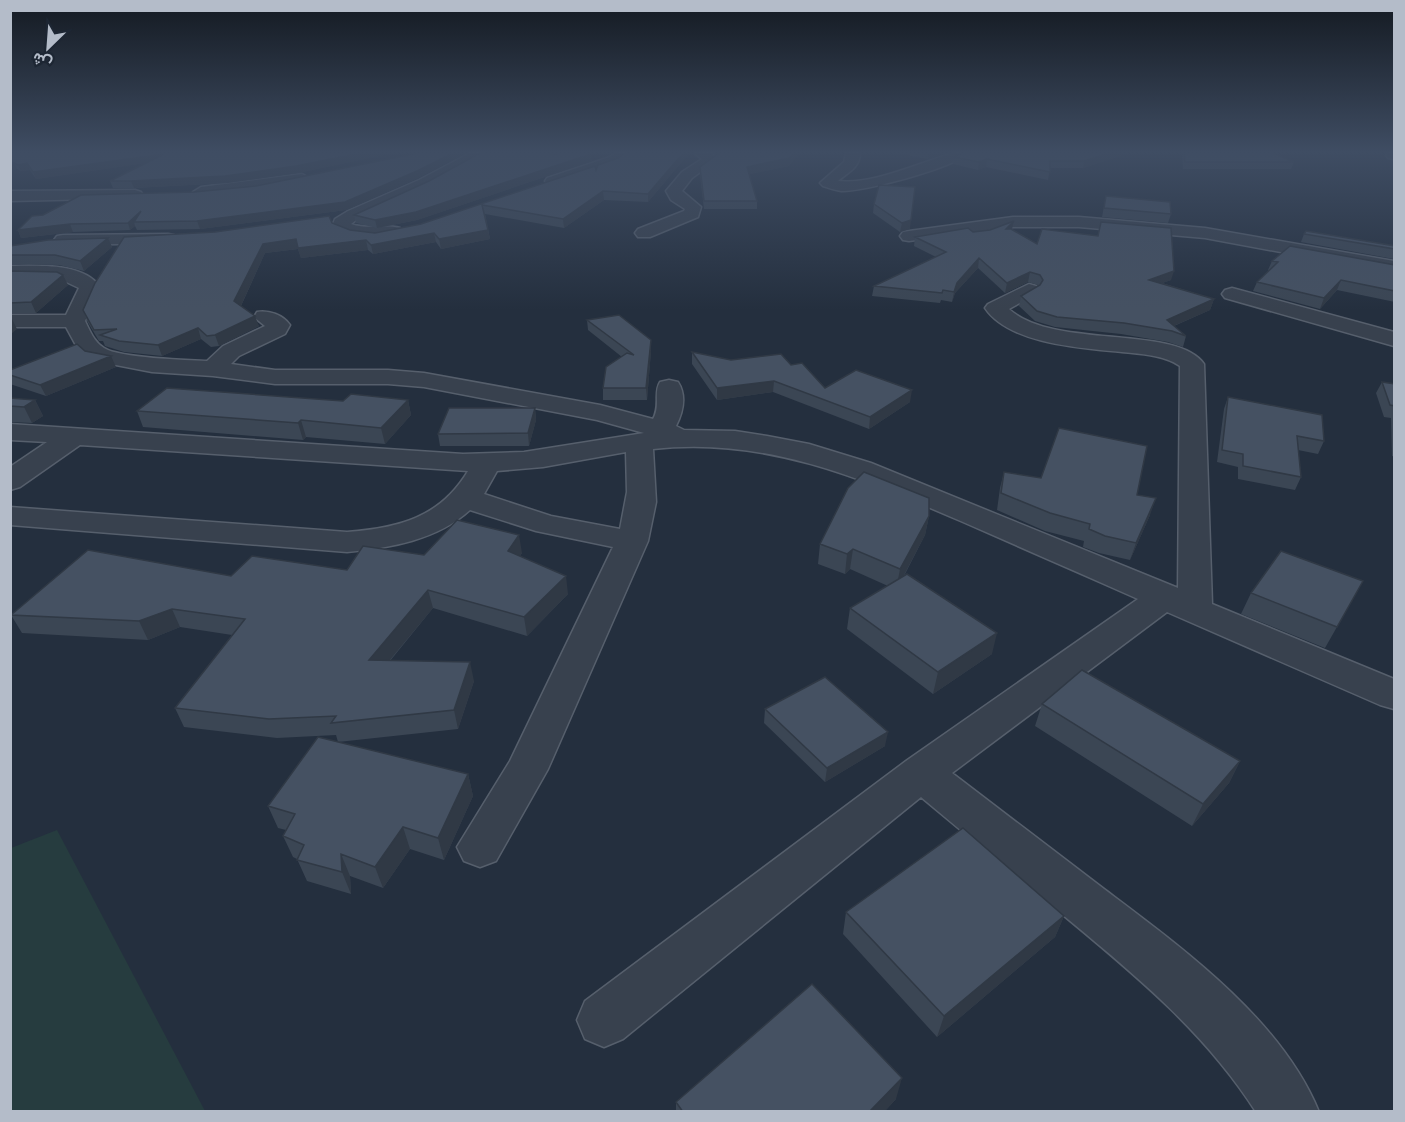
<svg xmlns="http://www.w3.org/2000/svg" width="1405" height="1122" viewBox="0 0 1405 1122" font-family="Commissioner,Vazirmatn,sans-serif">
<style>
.green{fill:#263c3f}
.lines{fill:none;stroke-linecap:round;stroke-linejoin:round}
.minor-casing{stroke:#565f6c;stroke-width:3}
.minor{fill:#38414e;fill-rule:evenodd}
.wall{fill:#3b4654}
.shaded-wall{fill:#303945}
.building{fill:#455162;stroke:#303945;stroke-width:1.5}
</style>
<rect width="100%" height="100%" fill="#242f3e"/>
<path class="green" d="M57,830L205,1111H11V848Z"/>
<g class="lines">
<defs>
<path id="minor" d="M470,153H487L429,186L360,217L351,224C368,230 384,224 400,228L403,232L400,236C383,240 345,241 332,226L335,219L348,211L419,180Z
M617,153H633C623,164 561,188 547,184L545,181L547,178L607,158Z
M694,153H711L718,159L692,178L682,191L701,207L698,217L650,237H638L635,233L638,229L684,211L685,209L671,200L666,191L682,172L702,159Z
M846,153H860C860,168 847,173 838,181C867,184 899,171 926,162C941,157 952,152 968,153C954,168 863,192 841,191C835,190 829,188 823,186L820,183L844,162Z
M1388,153H1394V159L1388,158L1386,155Z
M302,174L309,178L307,181L201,197L193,192L201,187Z
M135,190L141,192L143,195L141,198L10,201V191Z
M1013,217H1079L1205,228L1394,261V273L1205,238L1079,227H1013L909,241L903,240L900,236L903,232L909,231Z
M168,234L174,235L177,239L174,243L63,245L57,244L54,240L57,236L63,235Z
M10,266C37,266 83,262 100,287L85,321C90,331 94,342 104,348C119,358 186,360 207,361L223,346L265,326L254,317L257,312C269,310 283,315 290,325L285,334L239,356L231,364L275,370H388L424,373L600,405L653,419C661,405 653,393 660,382L669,380L678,382C687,396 683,412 676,426L684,430L735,431L767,436L809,444L871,463L1178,588L1180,366C1164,355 1142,354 1122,352C1082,348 1009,344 985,308L988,304L1029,284L1036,286L1039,290L1036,294L1009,309C1053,350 1176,324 1204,364L1212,604L1394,679V709L1380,705L1167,612L952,773C1003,812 1053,850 1104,889C1181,947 1281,1019 1319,1112H1256C1207,1035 1138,977 1069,920C1019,879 970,838 921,797L623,1039L604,1047L585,1039L577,1020L585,1001L906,761L1138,599C1080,573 1022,548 963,522C863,479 765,436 653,449L656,502L648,541L548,769L496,861L480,867L464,861L457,847L510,761L613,547L536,531L470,510C437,540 390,548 347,552L10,525V507L347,532C398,528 440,518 468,471L80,445L20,487L10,490V467L47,442L10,440V424L463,454L524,452L644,433L597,420L424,387L388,384H275L213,376L152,372L90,360L78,349L66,327H10V315H66L79,288L62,280L10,278ZM626,452L627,492L620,529L551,516L484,494L497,471L543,467Z
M1232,288L1394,332V346L1225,298L1222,294L1225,290Z"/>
</defs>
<use href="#minor" class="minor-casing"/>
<use href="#minor" class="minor"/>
</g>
<path class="wall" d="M10,153H393L298,173L227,183L134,188H113L110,181L145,163L36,179L30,170L21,171L17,169L10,171Z
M418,153H466L418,178L346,210L200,229L137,230L135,226L130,230L73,232L21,238L18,230L194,192L256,186Z
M689,153L648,202L604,200L564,228L485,214L490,239L441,249L436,242L373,254L368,250L301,258L298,249L265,253L241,306L259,326L219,346L211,347L201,339L162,356L124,352L105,346L103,341H99L87,321L83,310L215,232L332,223L350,230L375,233L421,224L596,170Z
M713,153H798L789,166L749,174L757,201V209H704L700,175V167L716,155Z
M897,153H949L928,159Z
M1047,153H1129L1083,168H1050L1048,180L986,167L978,170L953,164L954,157Z
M1183,153H1273L1294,162L1291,169H1183L1182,155Z
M592,161L417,220L377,228L356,223L354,215L429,181Z
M1106,196L1171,214L1168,223L1102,217Z
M874,204L910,229L900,232L873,213Z
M1012,229L1037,244L1171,280L1162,283L1214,299L1210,310L1174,326L1186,336L1183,347L1168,342L1121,334L1055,327L1035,321L1019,306L1021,296L1039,286L1038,285L1028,282L1005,293L978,268L955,293L952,302L941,300L940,303L872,296L874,286L936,257L914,246L915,237Z
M1304,234L1395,246V260L1394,259L1301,242Z
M108,238L112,247L84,271L59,265L10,264V246Z
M1272,261L1395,265V302L1337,290L1320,309L1253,291L1257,282L1269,271L1268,270Z
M10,271L68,285L36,313H10Z
M587,320L651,340V351L647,400H603V388L622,357L588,330Z
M85,351L116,367L46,396L10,384V370Z
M692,352L731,360L791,365L825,388L910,402L869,429L773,392L717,400L692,364Z
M1382,382L1395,384V457L1392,456L1391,418L1384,417L1376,393Z
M1228,397L1324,441L1318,454L1298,450L1301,477L1295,490L1238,479V467L1217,462L1224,409Z
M10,398L35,400L43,416L32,423L10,422Z
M408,400L411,415L385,444L306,437L303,440L143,427L137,411L343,401Z
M535,408L536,420L529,446H440L438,434Z
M1004,472L1137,495L1150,515L1130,560L1099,553L1083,547L1084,541L1045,531L997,510L1000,488Z
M929,516L925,535L904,576L992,654L933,694L847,629L850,608L888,586L850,569L845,574L818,564L820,544Z
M522,553L520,556L568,594L527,636L433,608L390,661L474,681L458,729L338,742L468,774L473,796L444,860L410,849L383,888L350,876L351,894L307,881L297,859L293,857L283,836L286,830L278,828L268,806L338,742L336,735L277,738L184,727L175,708L232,635L180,627L148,640L22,633L11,615L231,576L347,570L424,555Z
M1363,581L1325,648L1241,614L1251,593Z
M1042,704L1240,761L1229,783L1192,826L1035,726Z
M765,709L885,746L825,782L764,723Z
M846,912L1064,916L1055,937L937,1037L843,934Z
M896,1099L884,1112H676V1102Z"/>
<path class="shaded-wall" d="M361,153H393L298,173L227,183L134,188L131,181Z
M453,153H466L418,178L346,210L200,229L197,221Z
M604,153H613L605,156Z
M683,153H689L648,202V194Z
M793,153H798L789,166L747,175V167Z
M928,153H949L928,159Z
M1109,153H1129L1083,168L1084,161Z
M164,154L166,160L36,179L33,172Z
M591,154L592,161L417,220L377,228L375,220Z
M987,159L986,167L978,170L979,162Z
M10,163H14L17,169L10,171Z
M27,163L30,170L21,171L18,165Z
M603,191L604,200L564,228L563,219Z
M141,211L134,222L135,226L130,230L128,223Z
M911,220L910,229L900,232L902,223Z
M1014,221L1012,229H1006Z
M70,224L73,232L21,238L18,230Z
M488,230L490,239L441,249L439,239Z
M434,233L436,242L373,254L371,245Z
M108,238L112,247L84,271L80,261Z
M296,239L366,240L368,250L301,258L298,249L265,253L238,312L234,301L263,244Z
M979,258L978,268L955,293L952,302L954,292L957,283Z
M1174,271L1171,280L1146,289L1149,280Z
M1030,272L1028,282L1005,293L1007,283Z
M63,275L68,285L36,313L31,302Z
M1341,280L1337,290L1320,309L1324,298Z
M1214,299L1210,310L1164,330L1167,320Z
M255,316L259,326L219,346L215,335Z
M12,319L17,329L10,335V320Z
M198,328L201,339L162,356L158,345Z
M651,340V351L647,400L646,388Z
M111,356L116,367L46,396L40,385Z
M774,381L773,392L717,400V388Z
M912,390L910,402L869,429L870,417Z
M35,400L43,416L32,423L24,407Z
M408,400L411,415L385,444L381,428Z
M535,408L536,420L529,446L528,433Z
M301,420L306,437L303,440L298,423Z
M1156,498L1150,515L1130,560L1136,543Z
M929,516L925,535L896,590L900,569Z
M519,535L522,553L511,569L508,551Z
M853,549L850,569L845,574L847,554Z
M566,576L568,594L527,636L524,617Z
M428,590L433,608L374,679L369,660Z
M172,609L180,627L148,640L139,621Z
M997,633L992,654L933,694L938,672Z
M470,662L474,681L458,729L454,710Z
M888,732L885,746L825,782L827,768Z
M1240,761L1229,783L1192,826L1203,804Z
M468,774L473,796L444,860L438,838Z
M403,827L410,849L383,888L375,867Z
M341,854L350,876L351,894L342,872Z
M1064,916L1055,937L937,1037L944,1016Z
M902,1078L896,1099L884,1112H869Z"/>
<path class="building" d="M10,153H361L296,166L225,176L131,181H110L164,154L33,172L27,163L18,165L14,163H10Z
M418,153H453L417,171L345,202L197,221L134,222L141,211L128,223L70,224L18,230L32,216L43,215L81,195L194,192L256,186Z
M480,153H545L556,154V153H591V154L416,212L375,220L354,215L429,181Z
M625,153H683L648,194L603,191L563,219L482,205L488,230L439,239L434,233L371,245L366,240L298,248L296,239L263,244L234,301L255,316L215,335L207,336L198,328L158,345L119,341L100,335L117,329L94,330L83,310L95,283L124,237L215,232L329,216L332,223L350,230L375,233L421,224L595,166L596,170L598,165L618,158Z
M719,153H793L789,158L747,167L757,201H704L700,167Z
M962,153H1109L1084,161H1050V172L987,159L979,162L954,157Z
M1184,153H1273L1294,162H1185Z
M879,185L915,187L911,220L902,223L874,204Z
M1106,196L1170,202L1171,214L1104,208Z
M1014,221L1006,229H1011L1037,244L1042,229L1098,236L1101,222L1171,228L1174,271L1149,280L1214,299L1167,320L1186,336L1172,331L1124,323L1057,317L1037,311L1021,296L1040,285L1043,280L1040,275L1030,272L1007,283L979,258L957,283L954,292L943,290L942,293L874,286L946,252L915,237L968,228L973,232L990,230Z
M1306,231L1395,246V249L1304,234Z
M108,238L80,261L55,255H10V246L48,240Z
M1290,246L1395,265V291L1341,280L1324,298L1257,282L1278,262L1272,261Z
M10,271L57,272L63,275L31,302L10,303Z
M619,315L651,340L646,388H603L606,367L627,353L634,355L587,320Z
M77,344L85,351L111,356L40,385L10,375V370Z
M692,352L731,360L781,354L791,365L802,363L825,388L856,370L912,390L870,417L774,381L717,388Z
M1382,382L1395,384V406L1390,405Z
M167,388L343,401L351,394L408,400L381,428L301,420L298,423L137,411Z
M1228,397L1322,415L1324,441L1297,436L1301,477L1243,466V454L1222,450Z
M10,398L35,400L24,407L10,406Z
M449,408H535L528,433L438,434Z
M1059,428L1147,446L1137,495L1156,498L1136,543L1105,536L1089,529L1090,524L1050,513L1001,493L1004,472L1041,478Z
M864,472L929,498V516L900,569L853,549L847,554L820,544L848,488Z
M457,520L519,535L508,551L566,576L524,617L428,590L369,660L470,662L454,710L331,723L336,716L269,719L175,708L245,619L172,609L139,621L11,615L88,550L231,576L252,556L347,570L363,546L424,555Z
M1281,551L1363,581L1337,627L1251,593Z
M907,574L997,633L938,672L850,608Z
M1082,670L1240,761L1203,804L1042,704Z
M825,677L888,732L827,768L765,709Z
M318,737L468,774L438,838L403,827L375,867L341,854L342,872L297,860L304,845L283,836L295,814L268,806Z
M963,828L1064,916L944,1016L846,912Z
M812,984L902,1078L869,1112H683L676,1102Z"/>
<linearGradient id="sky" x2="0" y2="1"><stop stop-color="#141a22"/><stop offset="0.49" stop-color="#3f4d63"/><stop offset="1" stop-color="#3f4d63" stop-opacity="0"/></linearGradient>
<rect width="1405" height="310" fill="url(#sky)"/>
<rect width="1405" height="1122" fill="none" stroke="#b4bcc9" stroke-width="24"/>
<g transform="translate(48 48) rotate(205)" stroke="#1d2633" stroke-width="4.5" paint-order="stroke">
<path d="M0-4.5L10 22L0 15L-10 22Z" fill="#b4bcc9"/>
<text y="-9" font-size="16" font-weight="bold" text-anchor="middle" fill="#b4bcc9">ش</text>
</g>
</svg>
